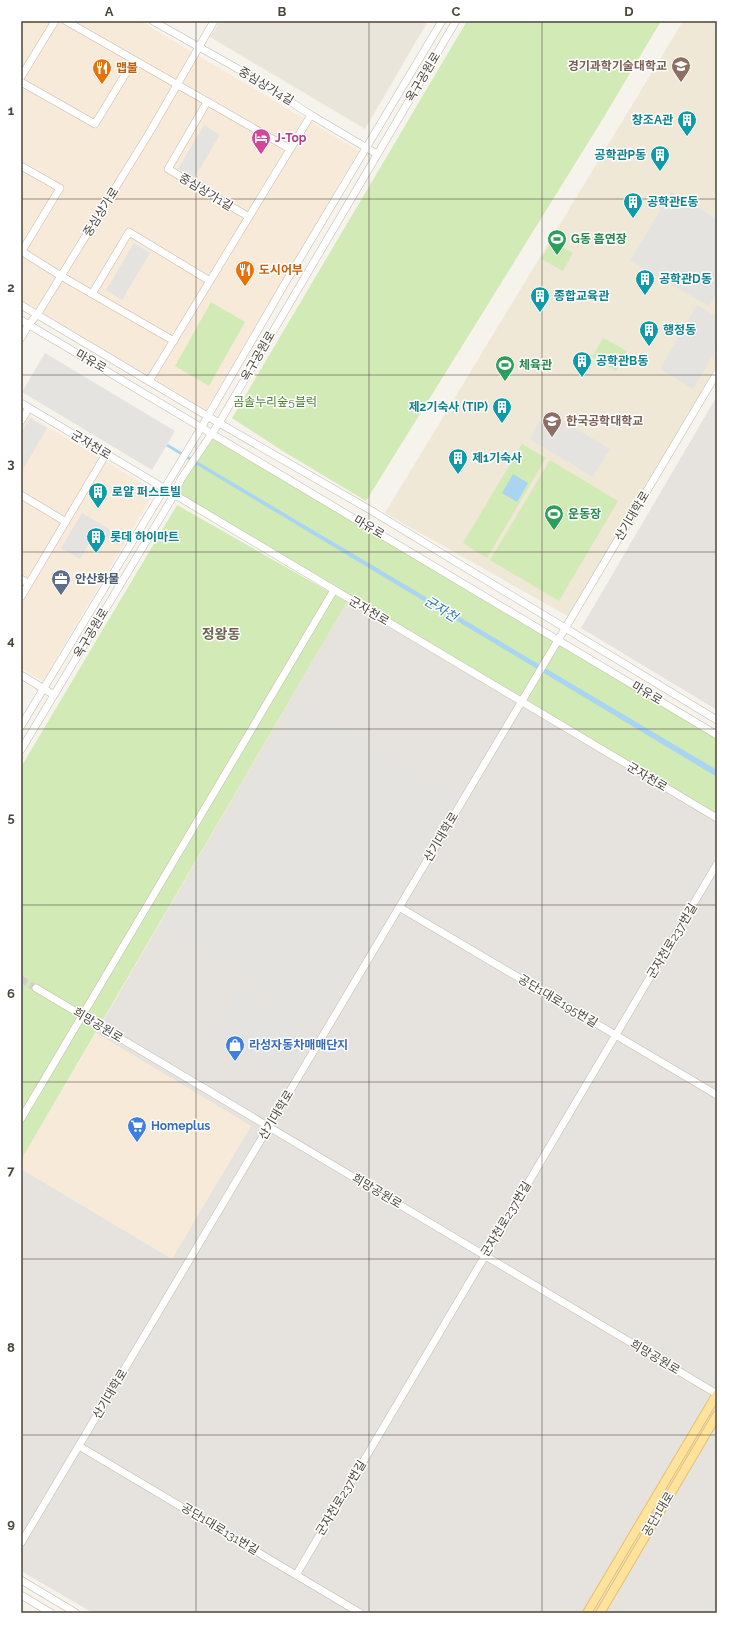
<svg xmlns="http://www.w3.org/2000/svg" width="738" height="1634" viewBox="0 0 738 1634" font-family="Raleway,'Noto Sans KR',sans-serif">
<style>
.residential{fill:#eae5da}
.commercial{fill:#f7ead8}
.industrial{fill:#e6e2dd}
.education{fill:#efe8d6}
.green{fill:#d2eab5}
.parking{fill:#e5e3e0}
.water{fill:#a9d4f2}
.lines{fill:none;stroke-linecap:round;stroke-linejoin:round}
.minor-tunnel{stroke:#d4d0c8;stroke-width:7;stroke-dasharray:7 3.5;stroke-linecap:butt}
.minor-casing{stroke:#c2bbae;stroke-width:8}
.major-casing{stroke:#e6c16a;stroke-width:10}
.minor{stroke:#fff;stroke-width:7}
.major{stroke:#ffe39c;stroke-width:8}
.grid{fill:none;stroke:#4b4439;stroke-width:1;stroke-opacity:0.55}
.labels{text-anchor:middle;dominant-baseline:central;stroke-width:3;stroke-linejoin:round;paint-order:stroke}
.education-label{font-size:12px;font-weight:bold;fill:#785e54;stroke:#fff;text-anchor:end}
.food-label{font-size:12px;font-weight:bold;fill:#c56008;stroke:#fff;text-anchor:start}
.street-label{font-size:12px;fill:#4b4439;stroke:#fff}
.culture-label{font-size:12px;font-weight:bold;fill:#0d838f;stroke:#fff;text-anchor:start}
.hotel-label{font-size:12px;font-weight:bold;fill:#b23c85;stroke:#fff;text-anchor:start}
.leisure-label{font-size:12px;font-weight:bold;fill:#27864d;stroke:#fff;text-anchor:start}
.park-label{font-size:12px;fill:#4a7f2a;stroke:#fff}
.service-label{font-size:12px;font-weight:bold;fill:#4e5e75;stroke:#fff;text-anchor:start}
.shop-label{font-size:12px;font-weight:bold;fill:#366cbe;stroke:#fff;text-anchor:start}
.water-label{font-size:13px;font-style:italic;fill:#2e7ab2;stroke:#fff}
.quarter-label{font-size:14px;font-weight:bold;fill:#6e6250;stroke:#fff}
.neatline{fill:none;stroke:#4b4439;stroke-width:1.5}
.grid-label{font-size:13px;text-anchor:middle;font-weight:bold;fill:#4b4439}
</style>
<rect width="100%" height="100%" fill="#f6f3ec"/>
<path class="residential" d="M220,21H428L365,129L210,37Z"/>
<path class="commercial" d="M21,21H140L359,151L206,410L21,300Z
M21,411L155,491L43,681L21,668Z
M96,1033L251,1126L172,1259L21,1169V1160Z"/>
<path class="industrial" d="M717,396V710L581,628Z
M347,602L717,822V1613H93L21,1571V1169L172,1259L251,1126L96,1033Z"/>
<path class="education" d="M683,21H717V364L571,618L385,513Z"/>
<path class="green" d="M467,21H661L604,117L366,501L281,450L232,418Z
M552,241L573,253L563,271L541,259Z
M211,302L245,322L209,386L175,366Z
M603,338L627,351L616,371L592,357Z
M212,434L717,735V818L174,495Z
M522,444L546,458L487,558L463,543Z
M550,460L618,501L559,601L490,560Z
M177,505L347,602L21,1160V767Z"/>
<path class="parking" d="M204,125L220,135L194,178L178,169Z
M671,192L717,219V293L709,306L630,261Z
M134,243L150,253L122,300L106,290Z
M697,305L717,317V348L693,389L660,369Z
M45,353L175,431L152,470L22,392Z
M546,411L610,449L593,477L530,439Z
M30,418L47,428L21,473V433Z
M82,513L123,537L119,545L96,531L80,559L61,548Z
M298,702L454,794L318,1019L287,1079L211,1033L238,989L273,1007L278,998L164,925Z"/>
<path class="water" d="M168,444L717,770V777L202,468L166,446Z
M513,474L528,483L517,502L502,493Z"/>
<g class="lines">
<path class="minor-tunnel" d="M21,979L36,988"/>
<defs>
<path id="minor" d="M66,21L290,149
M153,21L254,78L311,115L377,154
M21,77L55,21
M21,82L95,124L134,60
M207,102L168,169L249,217
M21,166L60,188L22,251
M21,251L61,276L174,341
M92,294L129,232L210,281
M21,305L219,423L372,511L717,720
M21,320L717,735
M21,338L29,324L37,315L151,130L214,21
M149,381L311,115
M21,403L717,818
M21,421L29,408
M21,495L66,522
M21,579L29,584
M21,597L106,454
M21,675L54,695
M21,726L201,428L284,285L442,21
M21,750L174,495L181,479L219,423L456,21
M399,907L717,1095
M36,988L717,1394
M21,1119L334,590
M79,1446L360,1613
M21,1543L717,373
M296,1575L717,864
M21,1580L76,1613
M21,1595L51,1613"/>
<path id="major" d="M587,1613L717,1394
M600,1613L717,1415"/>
</defs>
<use href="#minor" class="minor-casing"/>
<use href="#major" class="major-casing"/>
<use href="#minor" class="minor"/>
<use href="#major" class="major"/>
</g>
<path class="grid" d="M196,21V1613M369,21V1613M542,21V1613M21,199H717M21,375H717M21,552H717M21,729H717M21,905H717M21,1082H717M21,1259H717M21,1435H717"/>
<defs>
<symbol id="university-pin" viewBox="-11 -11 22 30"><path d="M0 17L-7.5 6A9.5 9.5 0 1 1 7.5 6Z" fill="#8d6e63" stroke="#fff"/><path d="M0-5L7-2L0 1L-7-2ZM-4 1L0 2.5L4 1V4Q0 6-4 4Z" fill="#fff"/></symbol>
<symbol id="restaurant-pin" viewBox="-11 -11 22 30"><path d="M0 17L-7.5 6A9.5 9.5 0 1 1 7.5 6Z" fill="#e8710a" stroke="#fff"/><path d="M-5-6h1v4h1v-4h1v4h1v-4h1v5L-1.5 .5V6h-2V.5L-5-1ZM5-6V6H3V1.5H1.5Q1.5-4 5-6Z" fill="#fff"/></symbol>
<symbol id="building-pin" viewBox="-11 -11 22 30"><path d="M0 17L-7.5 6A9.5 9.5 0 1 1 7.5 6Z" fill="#0f9aa8" stroke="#fff"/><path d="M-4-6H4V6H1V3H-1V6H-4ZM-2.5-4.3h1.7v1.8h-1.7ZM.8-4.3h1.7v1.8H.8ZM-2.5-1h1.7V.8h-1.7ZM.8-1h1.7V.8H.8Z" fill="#fff"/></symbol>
<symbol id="hotel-pin" viewBox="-11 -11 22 30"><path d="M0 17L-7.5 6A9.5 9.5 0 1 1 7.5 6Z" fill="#d1479c" stroke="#fff"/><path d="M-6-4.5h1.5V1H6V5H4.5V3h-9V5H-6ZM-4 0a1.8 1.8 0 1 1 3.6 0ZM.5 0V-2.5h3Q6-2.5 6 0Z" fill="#fff"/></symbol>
<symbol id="stadium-pin" viewBox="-11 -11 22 30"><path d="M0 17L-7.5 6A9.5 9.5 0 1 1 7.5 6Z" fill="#2e9e5b" stroke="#fff"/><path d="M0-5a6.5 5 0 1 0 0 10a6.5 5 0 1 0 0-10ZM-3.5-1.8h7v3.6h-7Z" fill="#fff"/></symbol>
<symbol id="office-pin" viewBox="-11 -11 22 30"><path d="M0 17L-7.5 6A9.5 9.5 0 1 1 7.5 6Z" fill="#5c6f8a" stroke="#fff"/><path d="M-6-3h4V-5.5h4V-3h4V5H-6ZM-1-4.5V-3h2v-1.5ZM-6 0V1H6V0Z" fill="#fff"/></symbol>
<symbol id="shop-pin" viewBox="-11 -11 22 30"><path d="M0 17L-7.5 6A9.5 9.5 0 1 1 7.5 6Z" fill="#3f7fe0" stroke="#fff"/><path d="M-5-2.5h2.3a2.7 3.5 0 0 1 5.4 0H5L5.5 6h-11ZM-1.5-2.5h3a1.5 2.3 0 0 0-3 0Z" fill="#fff"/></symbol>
<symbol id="supermarket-pin" viewBox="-11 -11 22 30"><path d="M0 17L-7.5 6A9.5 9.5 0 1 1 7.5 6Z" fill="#3f7fe0" stroke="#fff"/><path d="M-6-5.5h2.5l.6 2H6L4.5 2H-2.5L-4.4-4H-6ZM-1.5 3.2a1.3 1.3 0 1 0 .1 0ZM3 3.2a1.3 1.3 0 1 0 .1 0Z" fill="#fff"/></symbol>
</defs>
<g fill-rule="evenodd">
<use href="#university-pin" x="670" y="55" width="22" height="30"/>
<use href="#restaurant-pin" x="91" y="57" width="22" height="30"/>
<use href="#building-pin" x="676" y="109" width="22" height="30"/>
<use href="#hotel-pin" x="250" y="127" width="22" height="30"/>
<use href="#building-pin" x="649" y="144" width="22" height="30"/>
<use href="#building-pin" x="622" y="191" width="22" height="30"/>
<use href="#stadium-pin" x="546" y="228" width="22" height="30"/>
<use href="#restaurant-pin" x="234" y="259" width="22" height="30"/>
<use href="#building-pin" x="634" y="268" width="22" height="30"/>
<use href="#building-pin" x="529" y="285" width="22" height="30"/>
<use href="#building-pin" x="638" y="319" width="22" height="30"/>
<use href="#building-pin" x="571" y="350" width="22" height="30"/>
<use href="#stadium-pin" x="494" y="354" width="22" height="30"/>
<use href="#building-pin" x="491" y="396" width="22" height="30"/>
<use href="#university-pin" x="541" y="410" width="22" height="30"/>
<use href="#building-pin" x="447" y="447" width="22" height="30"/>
<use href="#building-pin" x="87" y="481" width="22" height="30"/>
<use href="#stadium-pin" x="543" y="503" width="22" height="30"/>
<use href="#building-pin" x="85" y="526" width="22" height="30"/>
<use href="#office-pin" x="50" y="568" width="22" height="30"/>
<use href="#shop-pin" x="224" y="1034" width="22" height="30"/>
<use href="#supermarket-pin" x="126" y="1115" width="22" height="30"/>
</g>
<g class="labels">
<g class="education-label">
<text x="667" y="66">경기과학기술대학교</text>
<text x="566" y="421" text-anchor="start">한국공학대학교</text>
</g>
<g class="food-label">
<text x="116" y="68">맵불</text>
<text x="259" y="270">도시어부</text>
</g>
<g class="street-label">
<text transform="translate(423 77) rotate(-59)">옥구공원로</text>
<text transform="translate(266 86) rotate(31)">중심상가4길</text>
<text transform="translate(206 192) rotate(31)">중심상가1길</text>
<text transform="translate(101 212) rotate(-58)">중심상가로</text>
<text transform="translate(258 356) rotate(-60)">옥구공원로</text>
<text transform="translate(91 361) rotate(30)">마유로</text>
<text transform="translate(91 445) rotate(31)">군자천로</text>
<text transform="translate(632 516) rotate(-59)">산기대학로</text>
<text transform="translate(369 527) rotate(31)">마유로</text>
<text transform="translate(369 611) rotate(31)">군자천로</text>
<text transform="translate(91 633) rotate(-59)">옥구공원로</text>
<text transform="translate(647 693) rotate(31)">마유로</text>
<text transform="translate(647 777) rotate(31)">군자천로</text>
<text transform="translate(441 837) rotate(-59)">산기대학로</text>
<text transform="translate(672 941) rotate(-59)">군자천로237번길</text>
<text transform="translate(558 1001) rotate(31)">공단1대로195번길</text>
<text transform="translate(98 1025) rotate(31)">희망공원로</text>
<text transform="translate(276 1115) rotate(-59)">산기대학로</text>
<text transform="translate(377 1191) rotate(31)">희망공원로</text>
<text transform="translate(506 1219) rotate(-59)">군자천로237번길</text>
<text transform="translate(655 1357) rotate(31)">희망공원로</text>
<text transform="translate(110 1394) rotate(-59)">산기대학로</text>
<text transform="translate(341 1498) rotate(-59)">군자천로237번길</text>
<text transform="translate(658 1514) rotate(-59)">공단1대로</text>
<text transform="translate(220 1529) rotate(31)">공단1대로131번길</text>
</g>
<g class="culture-label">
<text x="673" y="120" text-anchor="end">창조A관</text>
<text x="646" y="155" text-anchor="end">공학관P동</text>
<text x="647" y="202">공학관E동</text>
<text x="659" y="279">공학관D동</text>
<text x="554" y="296">종합교육관</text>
<text x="663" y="330">행정동</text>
<text x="596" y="361">공학관B동</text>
<text x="488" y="407" text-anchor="end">제2기숙사 (TIP)</text>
<text x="472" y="458">제1기숙사</text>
<text x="112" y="492">로얄 퍼스트빌</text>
<text x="110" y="537">롯데 하이마트</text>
</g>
<g class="hotel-label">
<text x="275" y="138">J-Top</text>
</g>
<g class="leisure-label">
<text x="571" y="239">G동 흡연장</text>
<text x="519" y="365">체육관</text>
<text x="568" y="514">운동장</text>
</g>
<g class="park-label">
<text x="275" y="402">곰솔누리숲5블럭</text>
</g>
<g class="service-label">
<text x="75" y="579">안산화물</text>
</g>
<g class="shop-label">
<text x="249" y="1045">라성자동차매매단지</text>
<text x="151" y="1126">Homeplus</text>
</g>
<g class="water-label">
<text transform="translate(441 609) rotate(31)">군자천</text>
</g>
<g class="quarter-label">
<text x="221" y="634">정왕동</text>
</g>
</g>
<rect width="738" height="1634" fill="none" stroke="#ffffff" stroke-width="44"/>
<rect x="22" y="22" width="694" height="1590" class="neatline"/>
<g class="grid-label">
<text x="109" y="16">A</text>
<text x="282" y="16">B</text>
<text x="456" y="16">C</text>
<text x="629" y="16">D</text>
<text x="11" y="115">1</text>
<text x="11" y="292">2</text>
<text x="11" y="468">3</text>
<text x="11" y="645">4</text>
<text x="11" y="822">5</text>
<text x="11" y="998">6</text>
<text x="11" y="1175">7</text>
<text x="11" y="1352">8</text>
<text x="11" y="1528">9</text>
</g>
</svg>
